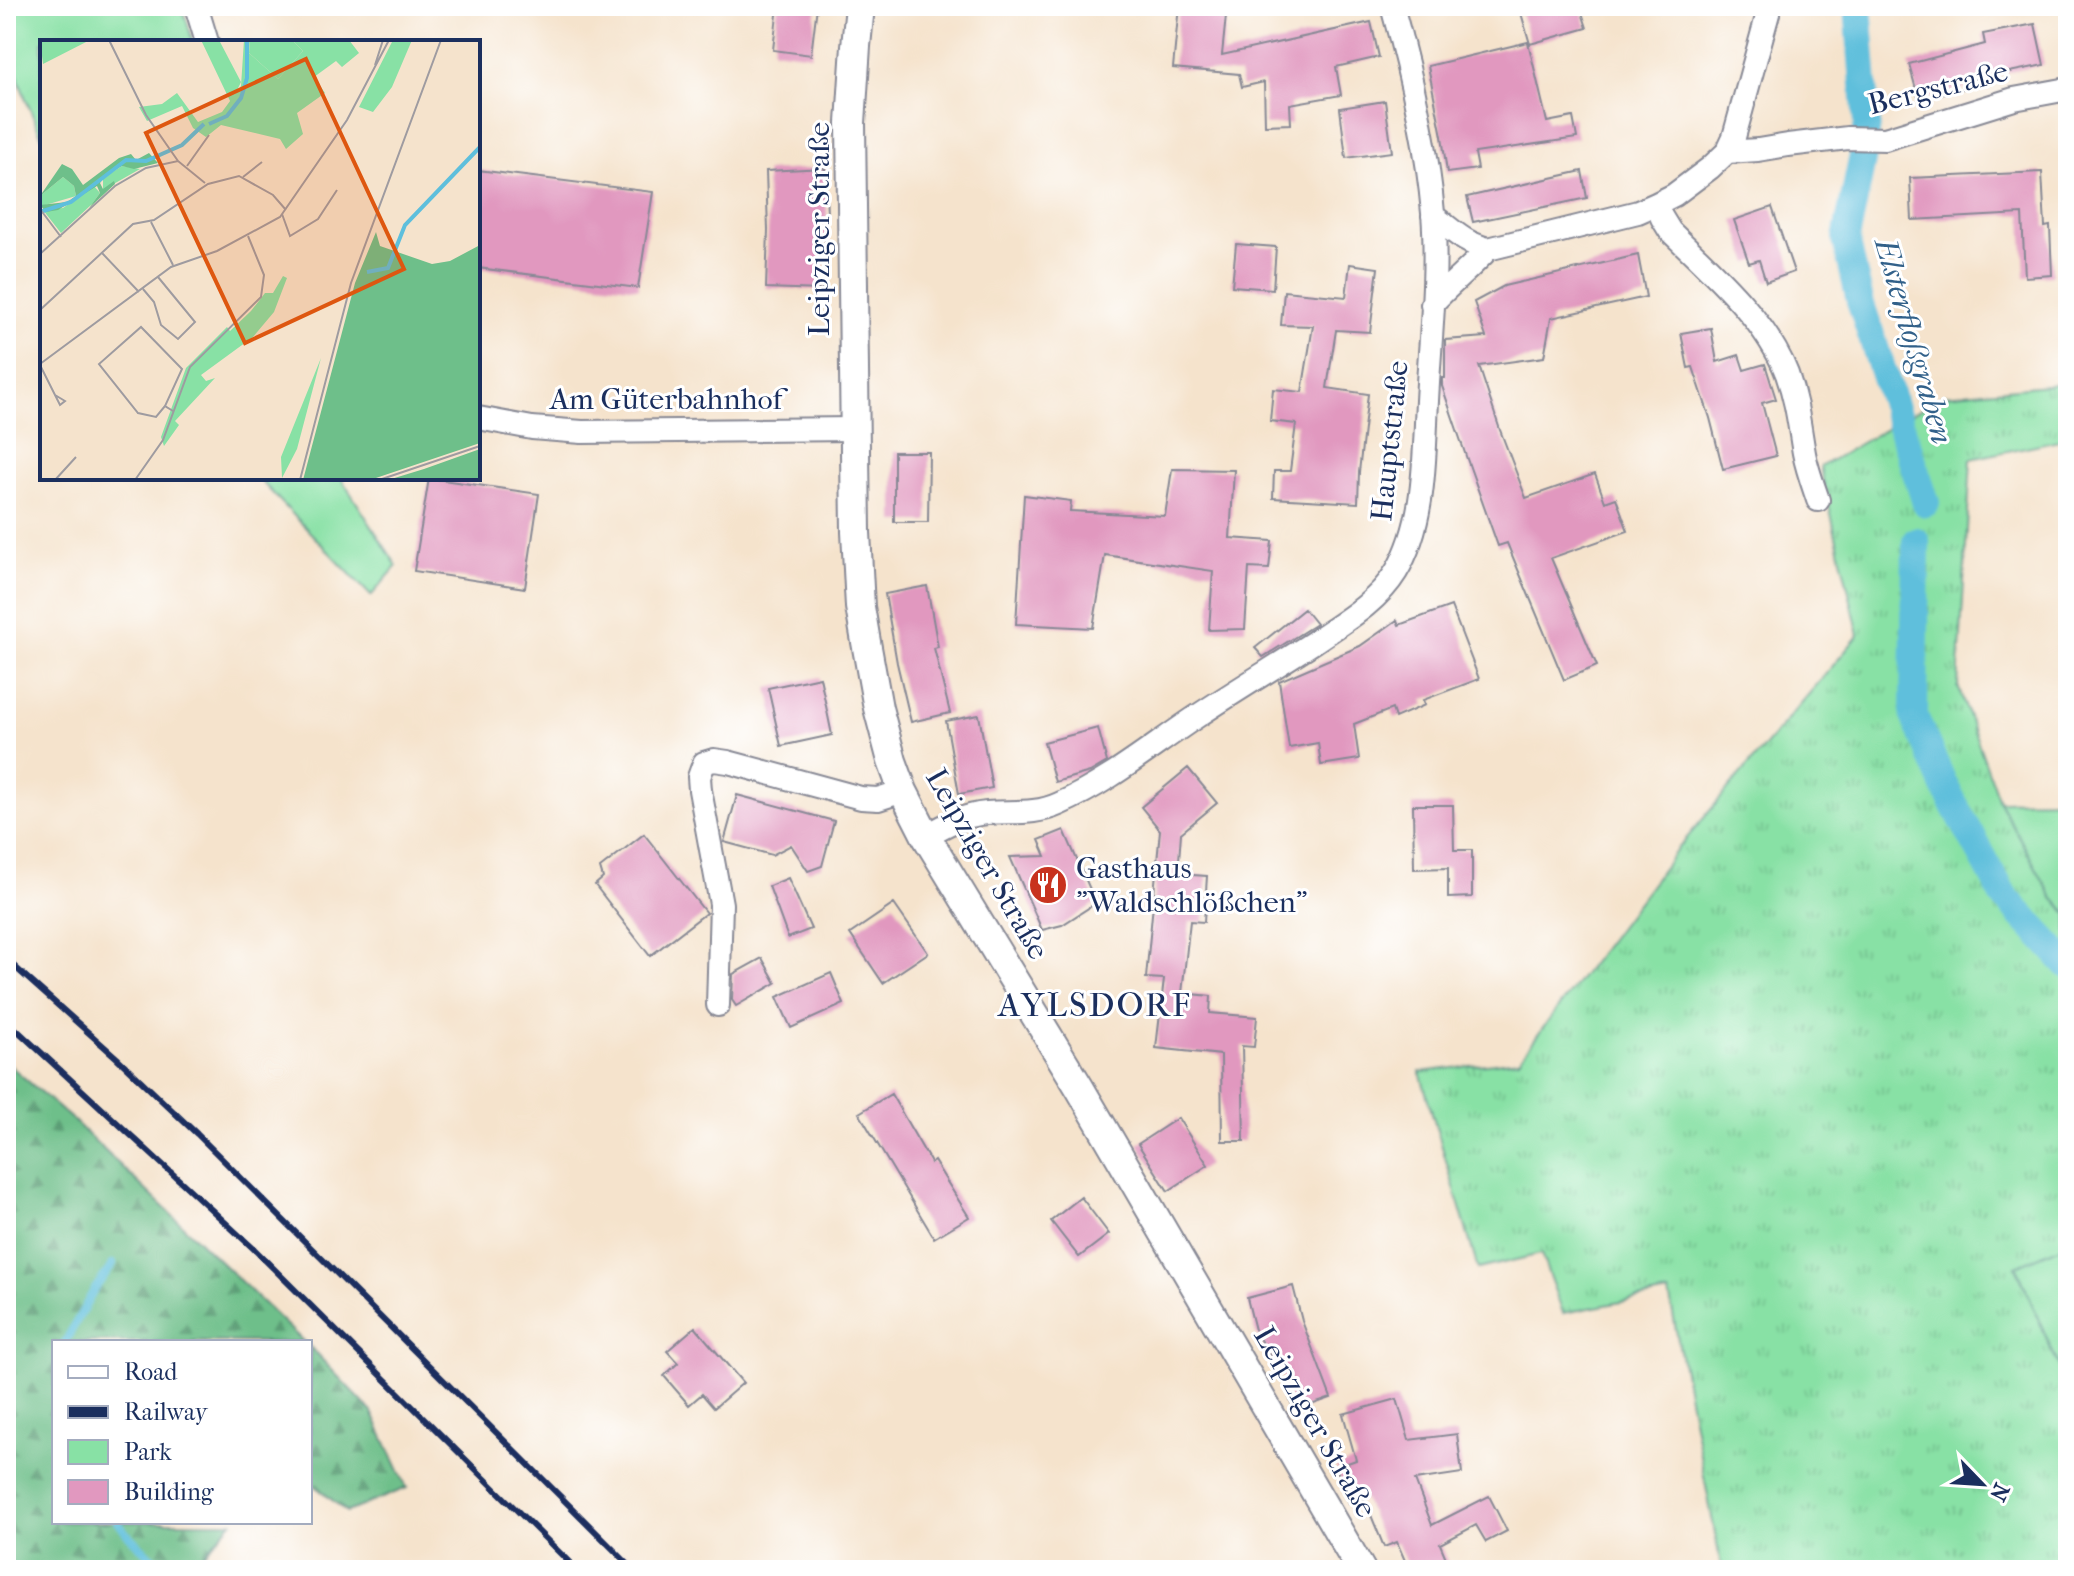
<svg xmlns="http://www.w3.org/2000/svg" width="2074" height="1576" viewBox="0 0 2074 1576" font-family="'IM FELL French Canon',serif">
<style>
.grass{fill:url(#grass-tufts);stroke:#528882;stroke-width:2}
.forest{fill:url(#forest-firs);stroke:#447774;stroke-width:2}
.green{fill:#88e1a5;stroke:#528882;stroke-width:2}
.lines{fill:none;stroke-linecap:round;stroke-linejoin:round}
.stream{stroke:#5ebfdc;stroke-width:8}
.canal{stroke:#5ebfdc;stroke-width:28}
.building{fill:#e198bf}
.minor-casing{stroke:#888995;stroke-width:26}
.tertiary-casing{stroke:#888995;stroke-width:32}
.minor{stroke:#fff;stroke-width:22}
.tertiary{stroke:#fff;stroke-width:28}
.rail{stroke:#1b2f5e;stroke-width:6}
.labels{text-anchor:middle;dominant-baseline:central;stroke-width:6;stroke-linejoin:round;paint-order:stroke}
.street-label{font-size:30px;fill:#1b2f5e;stroke:#fff}
.poi-label{font-size:30px;fill:#1b2f5e;stroke:#fff;text-anchor:start}
.water-label{font-size:32px;font-style:italic;fill:#32618a;stroke:#fff}
.quarter-label{font-size:34px;letter-spacing:2px;fill:#1b2f5e;stroke:#fff}
.inset-river{fill:none;stroke:#5ebfdc;stroke-width:4}
.inset-road{fill:none;stroke:#9e9ba0;stroke-width:2}
.view{fill:#de5710;fill-opacity:0.15;stroke:#de5710;stroke-width:4}
.inset-edge{fill:none;stroke:#1b2f5e;stroke-width:4}
</style>
<defs>
<pattern id="grass-tufts" width="24" height="20" patternUnits="userSpaceOnUse" patternTransform="scale(2)"><rect width="24" height="20" fill="#88e1a5"/><path d="M3 7l-1-3M5 7V3M7 7l1-3M15 17l-1-3M17 17v-4M19 17l1-3" fill="none" stroke="#75c190"/></pattern>
<pattern id="forest-firs" width="22" height="20" patternUnits="userSpaceOnUse" patternTransform="scale(2)"><rect width="22" height="20" fill="#6ebf8a"/><path d="M5 1l3.5 6h-7zM16 11l3.5 6h-7z" fill="#5a9c74"/></pattern>
</defs>
<rect width="100%" height="100%" fill="#fff"/>
<filter id="ink" filterUnits="userSpaceOnUse"><feTurbulence type="fractalNoise" baseFrequency=".0125" numOctaves="2"/><feDisplacementMap in="SourceGraphic" scale="16" xChannelSelector="R" yChannelSelector="G"/><feConvolveMatrix kernelMatrix="1 2 1 2 8 2 1 2 1" color-interpolation-filters="sRGB"/></filter>
<filter id="wash" filterUnits="userSpaceOnUse"><feTurbulence type="fractalNoise" baseFrequency=".006" numOctaves="4" result="noise"/><feDisplacementMap in="SourceGraphic" scale="32" xChannelSelector="R" yChannelSelector="G"/><feGaussianBlur stdDeviation="1.8" result="paint"/><feColorMatrix in="noise" values="0 0 0 0 0 0 0 0 0 0 0 0 0 0 0 0 0 1.4 0 .05"/><feComposite in="paint" operator="in"/></filter>
<g filter="url(#wash)">
<rect width="100%" height="100%" fill="#f5e3cc"/>
<path class="grass" d="M2068,383V438L1971,459L1958,686L1999,801L2053,898L2068,914V1244L2016,1267L2068,1388V1570H1898L1897,1569L1722,1570L1669,1293L1563,1313L1541,1254L1478,1269L1420,1072L1519,1060L1680,846L1859,635L1820,467L1944,395Z"/>
<path class="forest" d="M6,1062L75,1122L304,1342H54V1522H232L190,1570H6Z
M310,1347L372,1412L407,1488L347,1512L310,1482Z"/>
<path class="green" d="M6,6H182L193,42H42V137C23,95 6,53 6,6Z
M258,478H341L397,566L371,596Z
M2068,800V914L2053,898L1999,801Z
M2068,1244V1388L2016,1266Z"/>
<g class="lines">
<path class="stream" d="M65,1342L94,1290L113,1264
M118,1522L126,1533L165,1570"/>
<path class="canal" d="M1858,6L1867,124L1863,155L1846,239L1860,301L1926,503
M1916,541L1914,716L1945,787L2004,896L2068,965"/>
</g>
<g id="blocks">
<path class="building" d="M778,6H817L811,55L773,50Z
M1179,6H1227L1222,55L1371,22L1379,57L1336,67L1341,95L1290,104L1291,124L1265,125L1264,82L1242,87L1239,74L1173,68Z
M1519,6H1580L1587,28L1530,44Z
M2035,24L2044,65L1964,81L1966,88L1919,100L1909,64L1985,44L1983,34Z
M1528,42L1547,122L1573,117L1577,138L1475,153L1478,169L1447,173L1442,136L1428,66Z
M1385,101L1392,152L1346,158L1340,108Z
M825,168L827,214L822,290L766,288L768,230L766,171Z
M478,170L653,192L638,288L478,268Z
M1582,171L1587,198L1473,222L1467,197Z
M2042,172L2045,227L2050,226L2052,275L2025,277L2022,214L1912,220L1910,178Z
M1772,207L1794,272L1766,282L1759,260L1749,263L1734,220Z
M1236,244L1276,247L1273,289L1232,286Z
M1638,255L1646,297L1551,318L1544,357L1479,366L1500,430L1526,498L1595,474L1605,502L1616,498L1628,531L1551,558L1597,666L1564,680L1507,543L1498,546L1467,459L1442,386V378H1445V340L1486,337L1474,302L1504,286Z
M1350,264L1378,268L1370,332L1336,330L1327,388L1368,394L1359,472L1358,503L1273,498L1274,471H1290L1296,424L1270,421L1273,389L1302,392L1313,326L1281,325L1284,291L1346,297Z
M1711,328L1717,362L1739,355L1744,370L1765,364L1776,399L1762,403L1776,456L1723,469L1710,418L1693,367L1688,368L1681,333Z
M894,452H929L928,522H894Z
M1172,469L1234,470L1230,538L1272,541L1269,569L1249,568L1245,629L1209,630L1213,571L1105,555L1093,628L1016,624L1024,495L1071,501L1070,511L1165,516Z
M429,478L539,494L525,588L414,571Z
M927,586L938,647L934,648L950,713L911,722L897,663L885,594Z
M1451,606L1479,679L1423,700L1425,705L1395,718L1392,709L1354,724L1359,759L1321,765L1318,743L1289,748L1279,681L1360,646L1397,620L1399,625Z
M1304,609L1316,624L1263,657L1255,648Z
M820,677L832,735L781,746L768,688Z
M979,715L992,788L959,794L946,721Z
M1098,728L1107,762L1090,772L1055,782L1044,742Z
M1188,768L1217,803L1181,833L1178,874L1207,876L1204,922L1190,921L1182,993L1211,996L1210,1013L1257,1017L1254,1047L1242,1046L1244,1141H1222L1221,1055L1156,1048L1164,979L1146,978L1160,830L1141,807Z
M737,795L834,821L822,866L808,871L791,845L772,855L724,842Z
M1413,805H1453L1454,850H1472V897L1448,898V868L1414,869Z
M1064,830L1096,903L1062,925L1042,930L1010,857L1046,856L1039,840Z
M644,834L706,913L650,956L595,885L603,878L600,868Z
M788,878L811,929L788,938L769,886Z
M894,904L928,953L883,983L850,934Z
M762,958L776,983L736,1006L732,1000L733,974Z
M831,973L844,1004L791,1028L777,997Z
M891,1094L931,1163L934,1161L969,1217L934,1238L859,1113Z
M1178,1118L1208,1165L1168,1191L1138,1144Z
M1081,1197L1109,1234L1079,1257L1051,1221Z
M1293,1286L1302,1321L1331,1398L1294,1411L1279,1368L1256,1334L1247,1298Z
M695,1327L743,1383L714,1408L702,1394L689,1405L664,1376L678,1363L667,1351Z
M1397,1399L1409,1440L1457,1434L1462,1473L1415,1480L1432,1525L1489,1496L1507,1531L1486,1542L1476,1525L1440,1544L1451,1570H1409L1397,1542L1384,1547L1364,1498L1349,1503L1336,1467L1356,1460L1343,1414Z"/>
</g>
</g>
<g filter="url(#ink)">
<use href="#blocks" fill-opacity="0" stroke="#888995" stroke-width="2"/>
<g class="lines">
<defs>
<path id="minor" d="M196,6L207,42
M1727,152L1758,150L1788,145L1848,138L1885,139L2014,99L2068,89
M1656,204L1662,218L1670,231C1711,271 1766,319 1787,374C1797,402 1799,424 1804,453C1807,469 1813,485 1818,500
M1433,216C1455,231 1460,241 1488,249
M1432,304C1450,284 1470,269 1488,249L1638,212L1656,204L1674,195L1710,168L1727,152L1734,137L1770,6
M478,418L532,428L582,432L855,429
M926,836C945,825 964,815 987,813C1012,811 1035,815 1059,804C1109,782 1151,747 1196,717C1235,691 1275,667 1314,642C1343,622 1377,603 1396,572C1426,522 1424,457 1427,401C1430,339 1438,275 1433,213C1427,143 1411,74 1392,6
M718,1005L721,904L700,790L699,777L704,763L714,760L728,762L861,798L878,799L903,791"/>
<path id="tertiary" d="M860,6L856,46L851,123L856,532L860,607L866,642L878,708L892,761L903,791L926,836L1079,1087L1361,1570"/>
</defs>
<use href="#minor" class="minor-casing"/>
<use href="#tertiary" class="tertiary-casing"/>
<use href="#minor" class="minor"/>
<use href="#tertiary" class="tertiary"/>
<path class="rail" d="M6,959L117,1058L197,1134L634,1570
M6,1020L254,1249L577,1570"/>
</g>
</g>
<defs>
<symbol id="restaurant-disc" viewBox="-11 -11 22 22"><circle r="9.5" fill="#c8321e" stroke="#fff"/><path d="M-5-6h1v4h1v-4h1v4h1v-4h1v5L-1.5 .5V6h-2V.5L-5-1ZM5-6V6H3V1.5H1.5Q1.5-4 5-6Z" fill="#fff"/></symbol>
</defs>
<g fill-rule="evenodd">
<use href="#restaurant-disc" x="1026" y="863" width="44" height="44"/>
</g>
<g class="labels">
<g class="street-label">
<text transform="translate(1938 88) rotate(-14)">Bergstraße</text>
<text transform="translate(819 229) rotate(-90)">Leipziger Straße</text>
<text x="666" y="399">Am Güterbahnhof</text>
<text transform="translate(1390 441) rotate(-84)">Hauptstraße</text>
<text transform="translate(987 864) rotate(60)">Leipziger Straße</text>
<text transform="translate(1315 1422) rotate(60)">Leipziger Straße</text>
</g>
<g class="poi-label">
<text x="1076" y="868">Gasthaus<tspan x="1076" dy="34">"Waldschlößchen"</tspan></text>
</g>
<g class="water-label">
<text transform="translate(1914 341) rotate(74)">Elsterfloßgraben</text>
</g>
<g class="quarter-label">
<text x="1095" y="1005">AYLSDORF</text>
</g>
</g>
<g transform="translate(40 40)">
<rect width="440" height="440" fill="#f5e3cc"/>
<path d="M0,0H50L3,24ZM204,0H210L209,13L238,39L263,11L252,0H309L319,13L302,27L296,21L274,37L285,53L257,73L263,94L246,109L240,99L181,85L166,97L153,88L142,66L107,81L99,67L122,64L137,53L158,82L182,72L201,46ZM353,0H372L352,47L333,72L319,67ZM82,126L100,129L63,150V138ZM23,137L34,146L36,156L2,166L0,156ZM54,146L60,153L52,164L21,193L3,170L23,168ZM281,318L257,409L242,438L241,417Z" fill="#88e1a5"/>
<path d="M109,113L118,123L94,129L82,126L67,134L60,143L63,149L74,141L75,144L49,168L60,153L57,146L18,170L6,172L0,165L27,162L36,156L34,146L23,137L0,156L22,124L32,129L43,145L79,118L91,114L96,120ZM336,192L340,206L392,224L410,221L440,205V403L330,440H263L315,243ZM440,409V440H348L384,429Z" fill="#6ebf8a"/>
<path d="M161,0H179L201,42L191,63ZM210,0H252L263,11L238,39L209,13ZM243,236L247,238L234,272L213,297L161,335L166,341L175,338L135,381L139,385L124,406L121,397L146,328L187,287L190,291L211,271L225,253H233Z" fill="#88e1a5"/>
<path class="inset-river" d="M169,84L187,76L201,58L207,38V0M0,172L31,162L86,120L106,121L142,105L164,84M327,232L348,228L365,185L440,107"/>
<path class="inset-road" d="M69,0L106,75L138,121M335,25L343,0M147,126L169,95M203,137L222,122M0,169L21,197M242,174L250,196L278,179L297,150M111,182L133,225M62,213L99,252M0,214L75,146L106,128L138,121L165,143M103,249L114,262L121,285L138,299L155,282L118,237M0,270L93,184L114,180L168,144L199,136L233,155L246,170M0,324L131,227L177,211L240,177L307,80L349,0M0,325L20,365L25,361L15,355M125,366L116,377L98,373L59,324L101,287L142,329L125,366L133,371M15,440L36,417M95,440L123,400L150,327L221,257L224,235L208,196M260,440L311,243L401,0M339,440L440,406"/>
<path class="view" d="M266,19L364,229L205,303L106,93Z"/>
<rect width="440" height="440" class="inset-edge"/>
</g>
<rect width="2074" height="1576" fill="none" stroke="#fff" stroke-width="32"/>
<rect x="52" y="1340" width="260" height="184" fill="#ffffff" stroke="#a4acbf" stroke-width="2"/>
<rect x="68" y="1366" width="40" height="12" fill="#ffffff" stroke="#a4acbf" stroke-width="2"/>
<text x="124" y="1380" font-size="24" fill="#1b2f5e">Road</text>
<rect x="68" y="1406" width="40" height="12" fill="#1b2f5e" stroke="#a4acbf" stroke-width="2"/>
<text x="124" y="1420" font-size="24" fill="#1b2f5e">Railway</text>
<rect x="68" y="1440" width="40" height="24" fill="#88e1a5" stroke="#a4acbf" stroke-width="2"/>
<text x="124" y="1460" font-size="24" fill="#1b2f5e">Park</text>
<rect x="68" y="1480" width="40" height="24" fill="#e198bf" stroke="#a4acbf" stroke-width="2"/>
<text x="124" y="1500" font-size="24" fill="#1b2f5e">Building</text>
<g transform="translate(1982 1484) rotate(115)" stroke="#ffffff" stroke-width="6" paint-order="stroke">
<path d="M0-6L14 30L0 20L-14 30Z" fill="#1b2f5e"/>
<text y="-12" font-size="22" font-weight="bold" text-anchor="middle" fill="#1b2f5e">N</text>
</g>
</svg>
